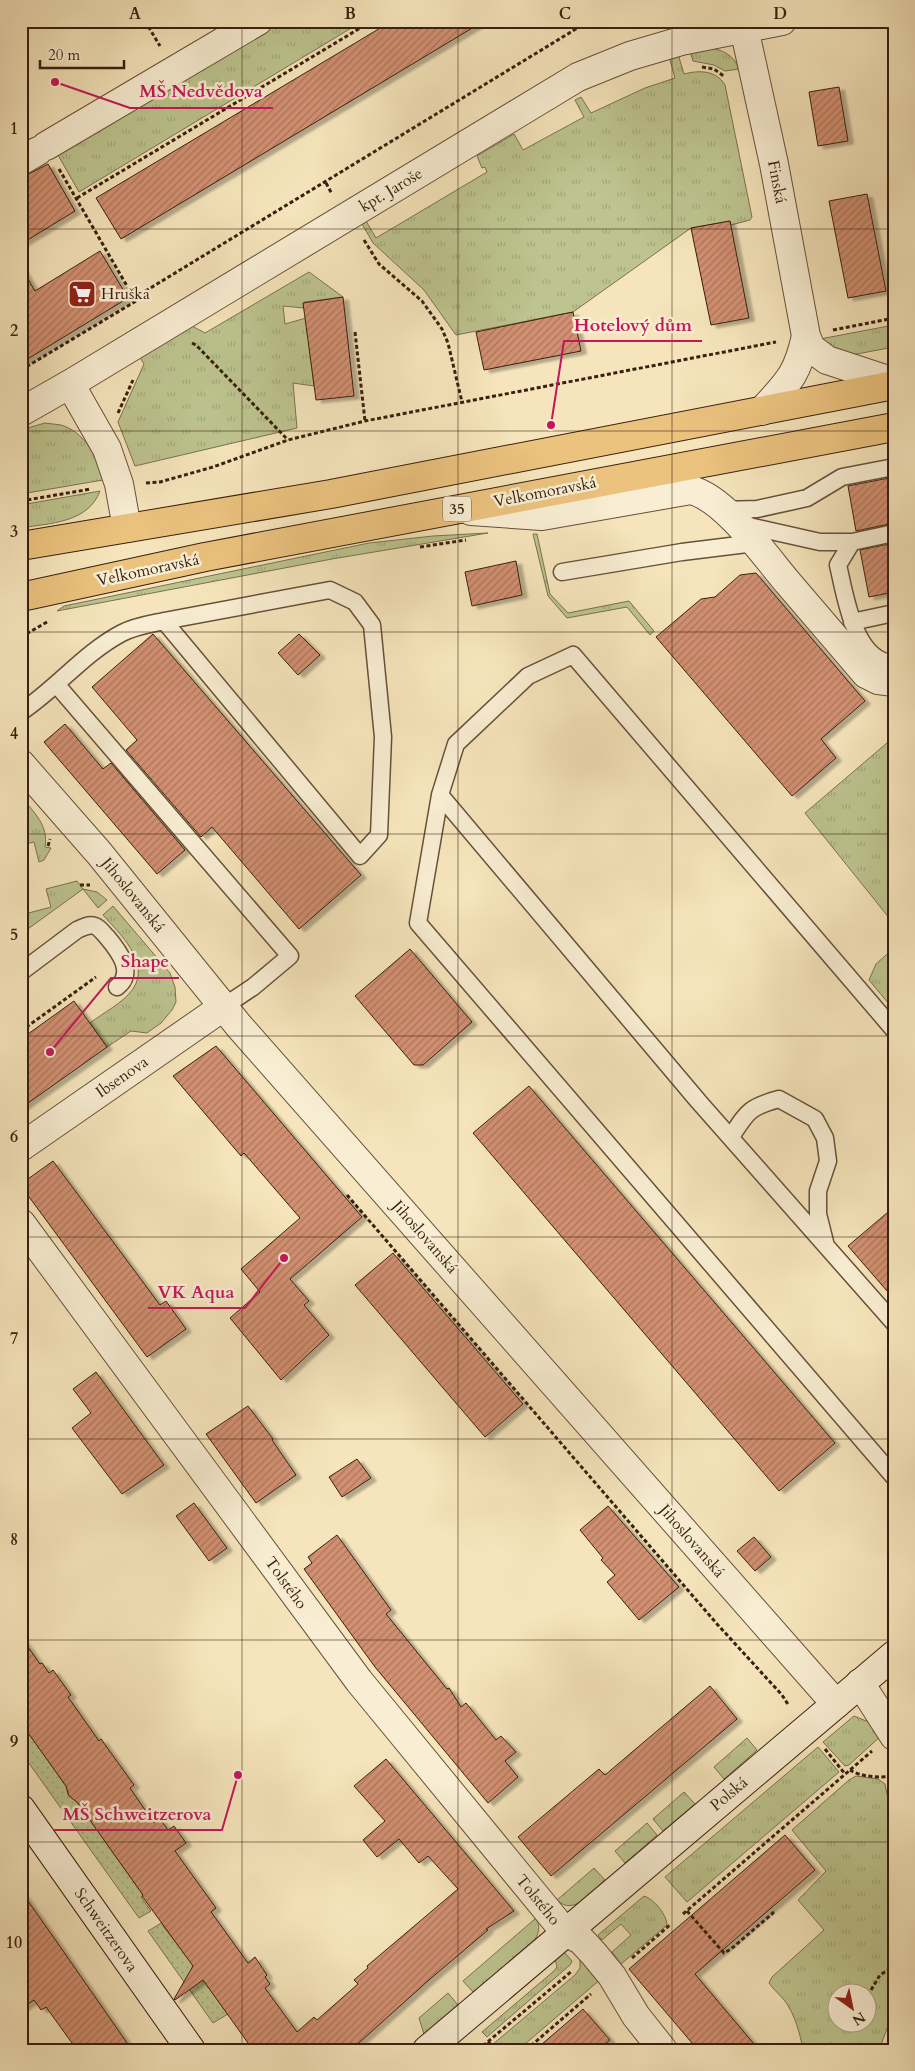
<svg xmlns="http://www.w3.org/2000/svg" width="915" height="2071" viewBox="0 0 915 2071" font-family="Cardo,serif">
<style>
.grass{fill:url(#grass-tufts);stroke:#7a724e;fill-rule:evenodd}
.garden{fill:url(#garden-dots);stroke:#7a724e}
.building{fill:url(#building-hatch);stroke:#381f0e;filter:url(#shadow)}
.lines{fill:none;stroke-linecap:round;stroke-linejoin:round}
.lane-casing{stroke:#68503a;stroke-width:19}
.street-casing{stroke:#68503a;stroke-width:30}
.secondary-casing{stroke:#381f0e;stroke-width:30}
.primary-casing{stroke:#381f0e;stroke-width:30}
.path{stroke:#381f0e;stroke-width:3;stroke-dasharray:4 2.5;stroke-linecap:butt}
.lane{stroke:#f9eed3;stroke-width:16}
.street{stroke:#f9eed3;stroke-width:28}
.secondary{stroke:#f9eed3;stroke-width:28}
.primary{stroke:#ebc27e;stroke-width:28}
.grid{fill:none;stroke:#381f0e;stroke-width:1;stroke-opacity:0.55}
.labels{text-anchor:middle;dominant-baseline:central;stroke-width:5;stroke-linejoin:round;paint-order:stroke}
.shield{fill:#f9eed3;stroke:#725d49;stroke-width:1}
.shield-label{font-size:15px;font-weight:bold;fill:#381f0e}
.street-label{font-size:16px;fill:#381f0e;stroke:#f9eed3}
.poi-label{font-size:16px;fill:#381f0e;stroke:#f9eed3;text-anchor:start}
.leader{fill:none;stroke:#c2185b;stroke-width:2}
.callout-dot{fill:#c2185b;stroke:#f9eed3;stroke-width:2}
.callout-label{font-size:18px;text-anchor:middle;font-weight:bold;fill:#c2185b;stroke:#f9eed3;stroke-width:5;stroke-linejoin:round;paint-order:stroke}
.neatline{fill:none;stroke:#381f0e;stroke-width:2}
.grid-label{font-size:16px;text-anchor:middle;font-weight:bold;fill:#381f0e}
</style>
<defs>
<pattern id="grass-tufts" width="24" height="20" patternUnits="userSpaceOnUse" patternTransform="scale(1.25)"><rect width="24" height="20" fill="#bdc48f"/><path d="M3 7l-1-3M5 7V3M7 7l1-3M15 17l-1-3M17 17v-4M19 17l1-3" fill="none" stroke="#a3a87a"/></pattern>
<pattern id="garden-dots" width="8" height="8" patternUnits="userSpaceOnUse" patternTransform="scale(1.25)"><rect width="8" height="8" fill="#bdc48f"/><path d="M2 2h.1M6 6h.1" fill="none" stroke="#a3a87a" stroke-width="1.8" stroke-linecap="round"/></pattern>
<pattern id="building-hatch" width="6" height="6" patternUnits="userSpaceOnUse" patternTransform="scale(1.25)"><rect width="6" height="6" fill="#d29072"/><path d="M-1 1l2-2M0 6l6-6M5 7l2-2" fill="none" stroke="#ab755c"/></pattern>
<filter id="shadow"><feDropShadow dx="5.5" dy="3" stdDeviation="1" flood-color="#0004"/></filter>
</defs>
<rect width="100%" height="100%" fill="#f6e5bc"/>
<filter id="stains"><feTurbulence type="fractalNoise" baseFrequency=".004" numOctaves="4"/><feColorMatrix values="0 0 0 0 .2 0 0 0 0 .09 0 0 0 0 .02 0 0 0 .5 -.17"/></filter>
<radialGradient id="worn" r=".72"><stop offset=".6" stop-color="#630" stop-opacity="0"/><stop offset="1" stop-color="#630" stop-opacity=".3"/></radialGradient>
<path class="grass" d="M282,21H363L79,192L58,155Z
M708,48C722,49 734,55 739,69L725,71L714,65L693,61L690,51Z
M678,54L684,74C699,70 716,70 725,85L752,217L750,220L731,225L730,221L691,228L573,312L456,335L424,290L373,243L362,224L366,221L376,238L487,172L485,167L482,168L477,156L514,134L523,150L584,117L575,100L581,97L591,113L645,88L675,78L670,60L671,57Z
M309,272L343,297L304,302V308L283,306L285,324L306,318L314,386L293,383L297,428L135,466L118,422L144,364L139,356L192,326L205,333Z
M894,325V347L846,356L820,339Z
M45,423C50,424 56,424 61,425C83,431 100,458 103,480L21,494V430Z
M100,491C88,523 50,523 21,528V505Z
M488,533L332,559L57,611L64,606L369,543L433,536Z
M533,534H537L550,594L568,613L629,601L654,631L650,635L627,607L567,618L548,596Z
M894,737V924L805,813Z
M21,797C34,812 49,826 45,847L51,848L44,860L39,862L34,842L21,845Z
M77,881L83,889L97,892L107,900L98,908L83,889L21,934V915L51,907L46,889Z
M113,906L170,973L175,987L176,1002L172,1010L161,1023L147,1033L131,1031L107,1047L90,1023C103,1013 123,1003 133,989C151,962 119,933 103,915Z
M894,948V1010L869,980L876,964Z
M854,1716L876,1725L882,1735L849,1765L845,1766L823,1742Z
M747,1738L757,1750L724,1779L714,1767Z
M818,1747L839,1772L687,1902L665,1877Z
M856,1776L878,1779L885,1784L894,1829V2010L879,2050H803C800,2033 795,2015 785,2001C780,1995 774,1990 769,1983L772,1977L824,1930L798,1900L826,1871L792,1830L849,1780ZM838,1994H868V2024H838Z
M684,1792L695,1804L663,1831L653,1819Z
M647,1823L657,1835L625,1863L615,1851Z
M594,1868L605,1880C592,1891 574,1917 557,1900Z
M644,1896C654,1899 667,1915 667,1925L621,1964L612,1952L631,1935L621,1924L602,1940L598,1935Z
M536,1918C541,1927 539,1934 533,1942L473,1992L463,1981Z
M564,1952L572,1961L570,1965L487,2037L482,2032L554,1971L557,1967L555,1959Z
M580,1957L602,1978L518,2050H486L575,1975L580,1968Z
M448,1993L458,2005L424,2034L419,2018Z"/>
<path class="garden" d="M21,1723L66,1786L68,1795L77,1802L143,1895L141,1897L151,1911L139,1918L21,1752Z
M163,1922V1926L193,1965L192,1967L199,1978H202L228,2014L213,2023L148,1931Z"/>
<path class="building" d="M392,21H484L121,239L96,198Z
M839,87L848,141L818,146L809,92Z
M48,164L75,211L21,244V178Z
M867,194L886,291L848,298L829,201Z
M730,221L749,318L711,325L691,228Z
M100,251L128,298L21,363V267L35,291Z
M343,297L354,396L316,400L303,303Z
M573,312L581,351L484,370L476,332Z
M894,477V523L856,531L848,486Z
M894,543V592L869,597L860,550Z
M516,561L522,595L472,606L465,572Z
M756,573L865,701L821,739L836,758L792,796L656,637L701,599L715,597L740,575Z
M153,634L361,875L299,929L212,827L201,837L126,750L137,740L92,687Z
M299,634L320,655L298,675L278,653Z
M65,724L103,769L111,763L185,850L157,874L44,742Z
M410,949L472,1022L423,1065H414L355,996Z
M74,1001L107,1047L21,1108V1039Z
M216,1046L362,1217L290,1279L309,1301L304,1305L329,1335L281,1380L230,1318L260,1292L241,1269L300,1218L244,1153L241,1156L173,1076Z
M529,1086L835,1443L779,1491L473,1133Z
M53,1161L160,1305L166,1301L186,1329L147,1357L21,1186V1184Z
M894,1207V1299L848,1246Z
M393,1253L523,1404L485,1437L355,1285Z
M96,1372L164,1465L122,1494L72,1428L91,1413L73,1389Z
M248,1406L273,1439L272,1440L296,1475L256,1503L206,1434Z
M357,1459L371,1478L342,1497L329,1477Z
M194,1503L227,1548L209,1561L176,1516Z
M608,1506L679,1587L639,1620L607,1582L615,1575L601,1560L603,1558L580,1530Z
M337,1535L391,1610L386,1614L447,1689L449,1688L461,1707L466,1703L496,1740L501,1736L516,1752L505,1761L518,1777L488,1803L375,1667L304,1569L312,1563L308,1557Z
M754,1537L771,1557L755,1571L737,1551Z
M21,1637L40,1664L42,1663L49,1673L53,1670L71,1695L68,1697L99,1741L101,1739L134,1785L130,1788L154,1823L160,1819L168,1830L174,1826L186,1843L175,1851L216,1908L211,1912L248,1963L255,1957L267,1975L265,1977L270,1984L265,1988L297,2032L314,2017L317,2020L358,1984L354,1980L368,1968L367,1966L458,1889L428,1856L419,1863L399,1839L377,1857L363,1840L385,1821L354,1786L386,1759L514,1911L486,1929L488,1930L430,1979L351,2050H253L203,1980L175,2000L174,1999L193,1966L142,1896L143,1895L77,1802L69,1796L66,1786L21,1723Z
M710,1686L737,1719L551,1876L518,1837L599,1769L605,1775Z
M785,1835L815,1870L695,1974L759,2050H698L629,1969Z
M21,1891L52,1935L132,2050H77L46,2007L41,2010L34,2000L21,2009Z
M583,2009L610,2040L599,2050H535Z"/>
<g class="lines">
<defs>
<path id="lane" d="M723,510L757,509L807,498L842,477L894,467
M740,524L820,542H852L894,533
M852,542L838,565C845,594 854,663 894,663
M562,572L682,552L755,543
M852,622L894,613
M56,684L290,956L253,987L223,1007
M21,712C57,688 84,653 122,633C135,626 150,624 164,621L330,590L355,602L372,625L383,737L379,835L360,856L164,621
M440,795L699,1102L894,1323
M21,972L77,930C83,927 89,924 95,926C100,928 103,933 107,937C118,950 136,973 117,987
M894,1030L573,655L528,676L456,744L440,795L418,923L894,1477
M731,1137C747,1112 749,1107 779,1099L815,1119L825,1138L828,1161L818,1191V1214L825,1242"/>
<path id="street" d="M744,28L774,164L806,336L811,348L827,360L894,382
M46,146L258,21
M21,161L38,151
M70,384L107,449L119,484L127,528
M762,411C788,382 797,376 806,336
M21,412L70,384L578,77L630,56L681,41L782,21
M471,511L542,516L691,490C726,499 765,556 789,584C815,614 840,644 866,674L878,680L894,682
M21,764L99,853L239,1026L836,1704
M21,1147L223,1007
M21,1223L359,1681L565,1932L581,1940L594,1954L612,1976L636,2016L663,2050
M860,1683L894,1736"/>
<path id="secondary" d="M21,1809L191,2050
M427,2050L894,1655"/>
<path id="primary" d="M21,546L331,494L894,385
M21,597L205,557L894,427"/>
</defs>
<use href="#lane" class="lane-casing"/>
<use href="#street" class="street-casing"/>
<use href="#secondary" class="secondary-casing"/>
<use href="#primary" class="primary-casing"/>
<path class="path" d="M145,21L160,46
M702,67L714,69L725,77
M59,169L134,298L589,21
M326,183L332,194
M77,198L372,21
M364,240L379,264L422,301L442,329L448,343L462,402
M833,330L894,318
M355,332L365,421
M192,343L196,345L288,440
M21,370L136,301
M118,413L133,380
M146,483L160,482L213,467L288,440L365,421L776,342
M21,501L91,489
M420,547L466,540
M21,637L47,622
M48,846L50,839
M80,885H90
M21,1031L96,977
M21,1190L26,1196
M347,1195L717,1624L782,1695L789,1706
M825,1749L845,1774
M850,1770C861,1777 880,1778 894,1776
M687,1911L724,1953L731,1949L773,1913L771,1910
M683,1914L872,1751
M632,1958L671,1924
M871,1990L880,1975L894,1966
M488,2041L495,2050
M478,2050L572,1971
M526,2050L591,1994"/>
<use href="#lane" class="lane"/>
<use href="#street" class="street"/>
<use href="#secondary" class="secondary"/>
<use href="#primary" class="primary"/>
</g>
<path class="grid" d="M242,21V2050M458,21V2050M672,21V2050M21,229H894M21,431H894M21,632H894M21,834H894M21,1036H894M21,1237H894M21,1439H894M21,1640H894M21,1842H894"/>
<defs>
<symbol id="supermarket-square" viewBox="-11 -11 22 22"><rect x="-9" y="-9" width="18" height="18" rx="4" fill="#8f2418" stroke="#f9eed3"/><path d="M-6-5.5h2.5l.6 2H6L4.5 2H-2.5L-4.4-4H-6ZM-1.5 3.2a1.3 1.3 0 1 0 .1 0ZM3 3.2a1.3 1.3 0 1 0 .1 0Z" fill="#fff"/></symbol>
</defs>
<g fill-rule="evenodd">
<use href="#supermarket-square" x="66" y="278" width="32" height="32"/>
</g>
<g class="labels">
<rect class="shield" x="443" y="496.5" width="28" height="25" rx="4"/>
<g class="shield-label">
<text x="457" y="509">35</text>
</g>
<g class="street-label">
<text transform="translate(777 182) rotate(79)">Finská</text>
<text transform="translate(391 190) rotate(-31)">kpt. Jaroše</text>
<text transform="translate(545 492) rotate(-11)">Velkomoravská</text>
<text transform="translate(148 570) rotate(-12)">Velkomoravská</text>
<text transform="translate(133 895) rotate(51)">Jihoslovanská</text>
<text transform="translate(122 1077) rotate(-35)">Ibsenova</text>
<text transform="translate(425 1237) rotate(49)">Jihoslovanská</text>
<text transform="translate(692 1541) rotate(49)">Jihoslovanská</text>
<text transform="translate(286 1583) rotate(54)">Tolstého</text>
<text transform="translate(729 1794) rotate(-40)">Polská</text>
<text transform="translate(538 1900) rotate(51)">Tolstého</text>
<text transform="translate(106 1930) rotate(55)">Schweitzerova</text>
</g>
<g class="poi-label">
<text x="101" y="294">Hruška</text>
</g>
</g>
<path class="leader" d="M55 82L130 108H273M551 425L564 341H702M50 1052L111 978H179M284 1258L245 1308H148M238 1775L222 1830H53"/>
<g class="callout-dot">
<circle cx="55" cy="82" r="5"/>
<circle cx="551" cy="425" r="5"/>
<circle cx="50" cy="1052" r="5"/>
<circle cx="284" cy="1258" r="5"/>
<circle cx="238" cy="1775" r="5"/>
</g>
<g class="callout-label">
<text x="201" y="97">MŠ Nedvědova</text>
<text x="633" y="331">Hotelový dům</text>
<text x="145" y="967">Shape</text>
<text x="196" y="1298">VK Aqua</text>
<text x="137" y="1820">MŠ Schweitzerova</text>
</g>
<rect width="915" height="2071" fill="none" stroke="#f6e5bc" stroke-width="55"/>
<g transform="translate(852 2008) rotate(147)"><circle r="24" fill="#f9eed3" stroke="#ac9b84"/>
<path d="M0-4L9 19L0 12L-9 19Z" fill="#8f2418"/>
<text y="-8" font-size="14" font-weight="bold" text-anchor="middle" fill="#381f0e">N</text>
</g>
<path d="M40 60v8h84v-8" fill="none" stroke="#381f0e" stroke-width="2.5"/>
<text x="48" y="60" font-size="15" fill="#381f0e" stroke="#f9eed3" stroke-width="4" paint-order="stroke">20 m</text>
<rect x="28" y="28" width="860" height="2016" class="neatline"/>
<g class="grid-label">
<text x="135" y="19">A</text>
<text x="350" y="19">B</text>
<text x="565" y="19">C</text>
<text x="780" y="19">D</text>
<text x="14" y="134">1</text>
<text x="14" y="336">2</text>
<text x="14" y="537">3</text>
<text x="14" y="739">4</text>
<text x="14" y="940">5</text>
<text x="14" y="1142">6</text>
<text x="14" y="1344">7</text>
<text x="14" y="1545">8</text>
<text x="14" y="1747">9</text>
<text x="14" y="1948">10</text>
</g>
<rect width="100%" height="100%" filter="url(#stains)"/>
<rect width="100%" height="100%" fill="url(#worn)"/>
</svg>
